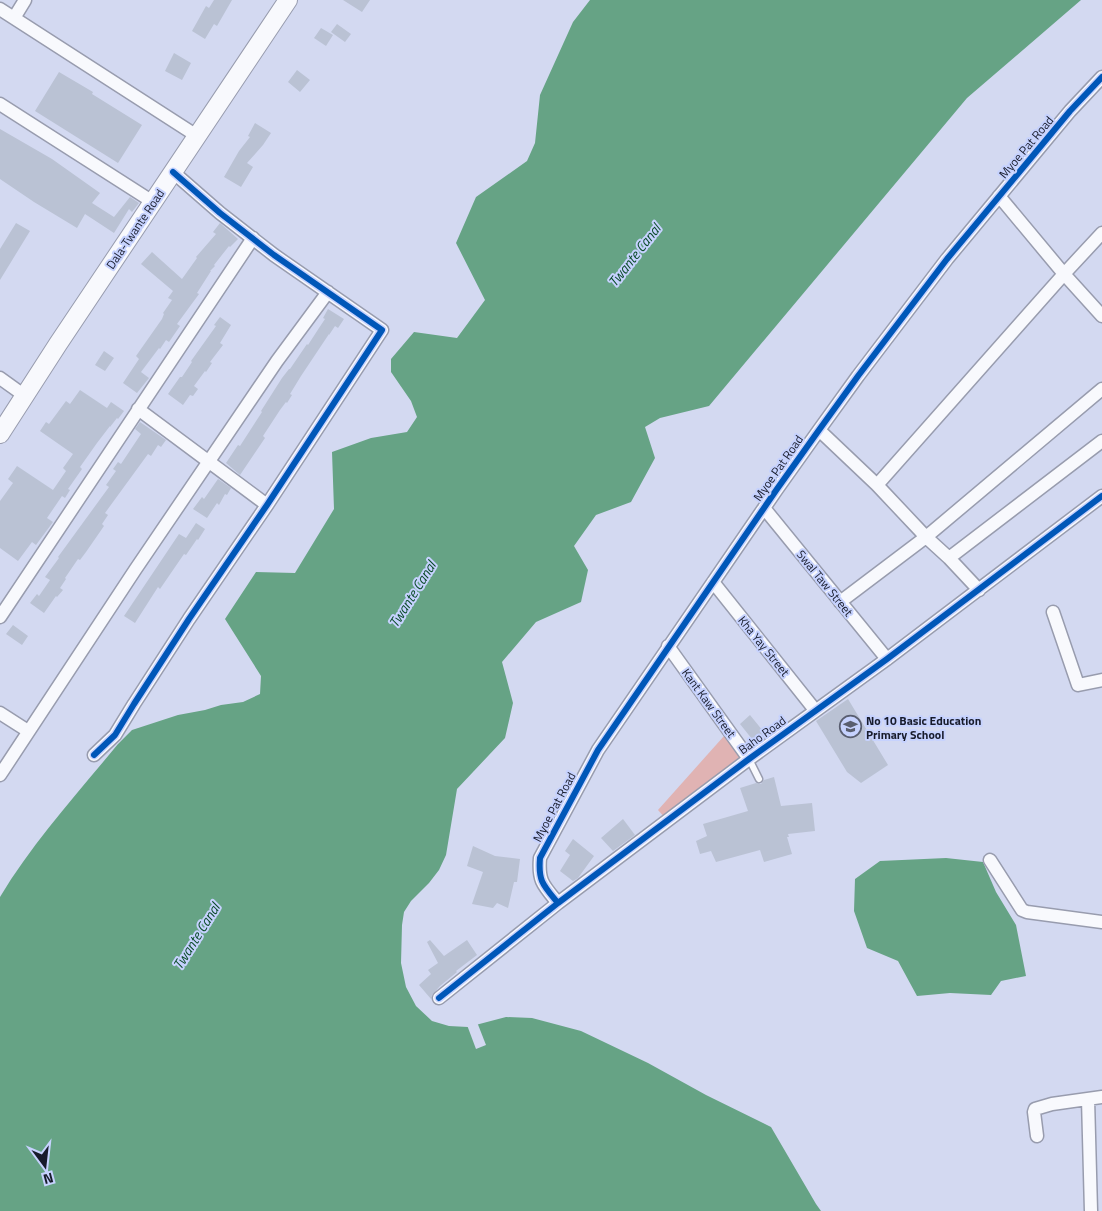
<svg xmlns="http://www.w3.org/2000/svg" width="1102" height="1211" viewBox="0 0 1102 1211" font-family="'Titillium Web',sans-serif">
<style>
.green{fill:#e0b3b3}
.water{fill:#66a385}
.pier{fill:#d3d9f1}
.building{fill:#bac2d4}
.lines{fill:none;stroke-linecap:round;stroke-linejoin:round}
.lane-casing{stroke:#989cae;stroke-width:9}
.street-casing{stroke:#989cae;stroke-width:15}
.secondary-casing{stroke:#989cae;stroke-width:20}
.lane{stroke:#f8f9fd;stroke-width:6}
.street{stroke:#f8f9fd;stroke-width:12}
.secondary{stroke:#f8f9fd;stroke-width:18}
.cycleway-casing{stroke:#c6d2fe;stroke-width:9}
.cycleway{stroke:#0057b8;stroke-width:6}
.labels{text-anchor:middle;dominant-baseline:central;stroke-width:4;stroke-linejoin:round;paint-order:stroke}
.street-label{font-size:12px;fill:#171b2b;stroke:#c6d2fe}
.poi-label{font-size:12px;font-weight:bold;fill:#171b2b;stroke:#c6d2fe;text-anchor:start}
.water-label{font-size:14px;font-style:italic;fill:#094a27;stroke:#c6d2fe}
</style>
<rect width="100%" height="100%" fill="#d3d9f1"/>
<path class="green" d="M724,736L743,760L666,819L658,810Z"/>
<path class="water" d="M590,0H1081L967,98L709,406L660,418L645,427L655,458L631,502L596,515L574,546L588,570L581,602L536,622L502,662L513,703L505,738L457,789L446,855L439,870L429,883L411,901L404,912L402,925L401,963L406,987L416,1006L432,1021L449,1026L468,1027L506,1017L532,1018L581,1031L648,1063L706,1095L771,1127L816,1204L821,1211H0V897C33,842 77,794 118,744L132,730L178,715L205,710L221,705L243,702L260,694L261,676L225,619L256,572L295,573L334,509L332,452L371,438L407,432L417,417L411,401L391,372V359L414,332L457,338L485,300L456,243L476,197L527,161L535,143L540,95L573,22Z
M946,858L983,862L996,892L1016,925L1026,976L1001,981L991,995L950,993L917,996L898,961L867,948L854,911L855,879L880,861Z"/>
<path class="pier" d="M477,1022L486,1045L476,1049L467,1025Z"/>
<path class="building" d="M214,0H232L217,26L214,24L205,39L192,31L206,6L209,8Z
M343,0H370L362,12Z
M337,24L351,34L345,42L331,32Z
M321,28L333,35L326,46L314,38Z
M174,53L191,63L182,80L165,71Z
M297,70L310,80L300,92L288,82Z
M59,72L93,92L92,94L142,125L118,163L35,111Z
M255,123L271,133L263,145L247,163L253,167L241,187L224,177L239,151L250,137L248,136Z
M0,129L52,159L100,193L92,203L114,217L130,197L139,203L132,212L129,209L114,233L85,214L77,228L34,202L0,179Z
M16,223L30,231L0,280V249Z
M220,223L238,239L230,247L229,246L214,265L215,266L210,271H211L197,293L199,294L177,324L180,326L169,342L166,340L160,349L159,348L141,372L149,378L137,393L123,383L139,359L136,356L162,319L164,314L163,313L172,300L168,298L173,291L141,264L152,252L182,279L197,258L196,257L216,234L213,232Z
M328,309L344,319L338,328L335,326L329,335V334L301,376L290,394L292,395L287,403L286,402L280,410L263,436L265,438L240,475L226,463L238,445L240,446L262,412L261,411L282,378L289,369H290L307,344L308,345L319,328L325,319L323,318Z
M220,317L231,325L220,343L223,345L210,362L212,363L206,372L205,371L194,386L198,389L193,396L190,395L183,405L168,394L180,377H182L192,362L191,361L216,326L214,325Z
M104,351L114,358L105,371L95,365Z
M80,390L107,408L111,402L124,411L118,419L117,418L110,427V426L97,443L80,467L82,469L68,489L70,490L65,498L62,496L47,518L53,522L36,545L32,542L18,561L0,548V501L13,483L8,479L17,466L53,490L66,471L63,468L73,454L40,431L46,422L49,424L66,401L70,404Z
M140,422L166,440L161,447L158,445L151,456L148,454L105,513L108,515L102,524L104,526L86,552L80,560L78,559L65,578L66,579L60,588L63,590L57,597L56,596L44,613L30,603L37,594L39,596L50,580L45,577L59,558L58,557L109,487L106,485L116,471L113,469L118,462L121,464L141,434L135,429Z
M218,479L231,488L227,495L225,494L219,505L217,503L207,518L193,509L202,497L204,499Z
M196,523L205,529L198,540L197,539L186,555L184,554L160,589L158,587L135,623L124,616L179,534L186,538Z
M13,625L28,636L22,645L6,634Z
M848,699L888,765L861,783L847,772L816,721Z
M750,715L767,736L756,744L740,724Z
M774,777L781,806L812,803L815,831L788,834L789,837H787L792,854L764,862L760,850L716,862L711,851L700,854L696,841L707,836L703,824L748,811L740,788L756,783L761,784L764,780Z
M623,819L635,835L613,851L601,838Z
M573,839L594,856L578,878L573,881L560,871L570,855L565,851Z
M473,846L495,856L520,859L517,882H514L508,908L497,903L493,908L472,904L483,872L467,866Z
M430,940L444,956L467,940L477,955L456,971L457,972L440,986L432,995L431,999L419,985L431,974L428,970L438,963L427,942Z"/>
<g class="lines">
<defs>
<path id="lane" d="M749,759L759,779"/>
<path id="street" d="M0,9L197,136
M14,18L25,0
M0,104L153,202
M999,196L1064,274L1102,316
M0,378L25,396
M138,409L267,505
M819,430L877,485L926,537L949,558L979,590
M877,485L1064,274L1102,233
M764,508L887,659
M949,558L1102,441
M713,582L815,710
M840,602L926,537L1102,389
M1053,612L1078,685L1102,680
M0,617L253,238
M668,646L749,759
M0,713L28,731
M94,755L115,735L134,704L189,619L267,505L382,330L274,255L220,213L173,172
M0,775L135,570L277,361L328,292
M990,860L1022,910L1027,912L1102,922
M558,903C543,885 538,881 540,858L598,750L777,489L819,430L858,376L947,259L1070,111L1102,77
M439,998L558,903L749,759L887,659L1102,496
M1088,1099L1091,1211
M1037,1136L1034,1112L1035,1109L1052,1104L1102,1097"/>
<path id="secondary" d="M0,434L58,344L288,0"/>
</defs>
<use href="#lane" class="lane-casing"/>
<use href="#street" class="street-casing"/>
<use href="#secondary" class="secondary-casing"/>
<use href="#lane" class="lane"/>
<use href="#street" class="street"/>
<use href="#secondary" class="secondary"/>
<defs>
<path id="cycleway" d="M94,755L115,735L134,704L189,619L267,505L382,330L274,255L220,213L173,172
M558,903C543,885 538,881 540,858L598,750L777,489L819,430L858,376L947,259L1070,111L1102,77
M439,998L558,903L749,759L887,659L1102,496"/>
</defs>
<use href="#cycleway" class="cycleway-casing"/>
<use href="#cycleway" class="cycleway"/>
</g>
<defs>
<symbol id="school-ring" viewBox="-11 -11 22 22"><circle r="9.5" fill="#c6d2fe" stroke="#595e70" stroke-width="1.5"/><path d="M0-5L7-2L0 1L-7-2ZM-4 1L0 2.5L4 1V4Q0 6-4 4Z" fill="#595e70"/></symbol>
</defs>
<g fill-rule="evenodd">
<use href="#school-ring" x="838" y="714" width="25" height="25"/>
</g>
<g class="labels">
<g class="street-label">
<text transform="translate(1026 147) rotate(-50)">Myoe Pat Road</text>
<text transform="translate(135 229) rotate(-56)">Dala-Twante Road</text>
<text transform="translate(778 468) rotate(-55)">Myoe Pat Road</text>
<text transform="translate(825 583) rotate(51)">Swal Taw Street</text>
<text transform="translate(764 646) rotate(51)">Kha Yay Street</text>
<text transform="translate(709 703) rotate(54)">Kant Kaw Street</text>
<text transform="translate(762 735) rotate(-36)">Baho Road</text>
<text transform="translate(554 807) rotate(-62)">Myoe Pat Road</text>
</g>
<g class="poi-label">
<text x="866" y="720">No 10 Basic Education<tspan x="866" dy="14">Primary School</tspan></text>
</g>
<g class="water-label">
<text transform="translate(634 255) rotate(-52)">Twante Canal</text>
<text transform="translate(412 594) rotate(-58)">Twante Canal</text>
<text transform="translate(196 936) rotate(-58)">Twante Canal</text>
</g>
</g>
<g transform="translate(45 1166) rotate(165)" stroke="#c6d2fe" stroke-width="4" paint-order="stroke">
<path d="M0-4L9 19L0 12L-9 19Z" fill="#171b2b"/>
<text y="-8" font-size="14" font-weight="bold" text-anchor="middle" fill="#171b2b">N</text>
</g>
</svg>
